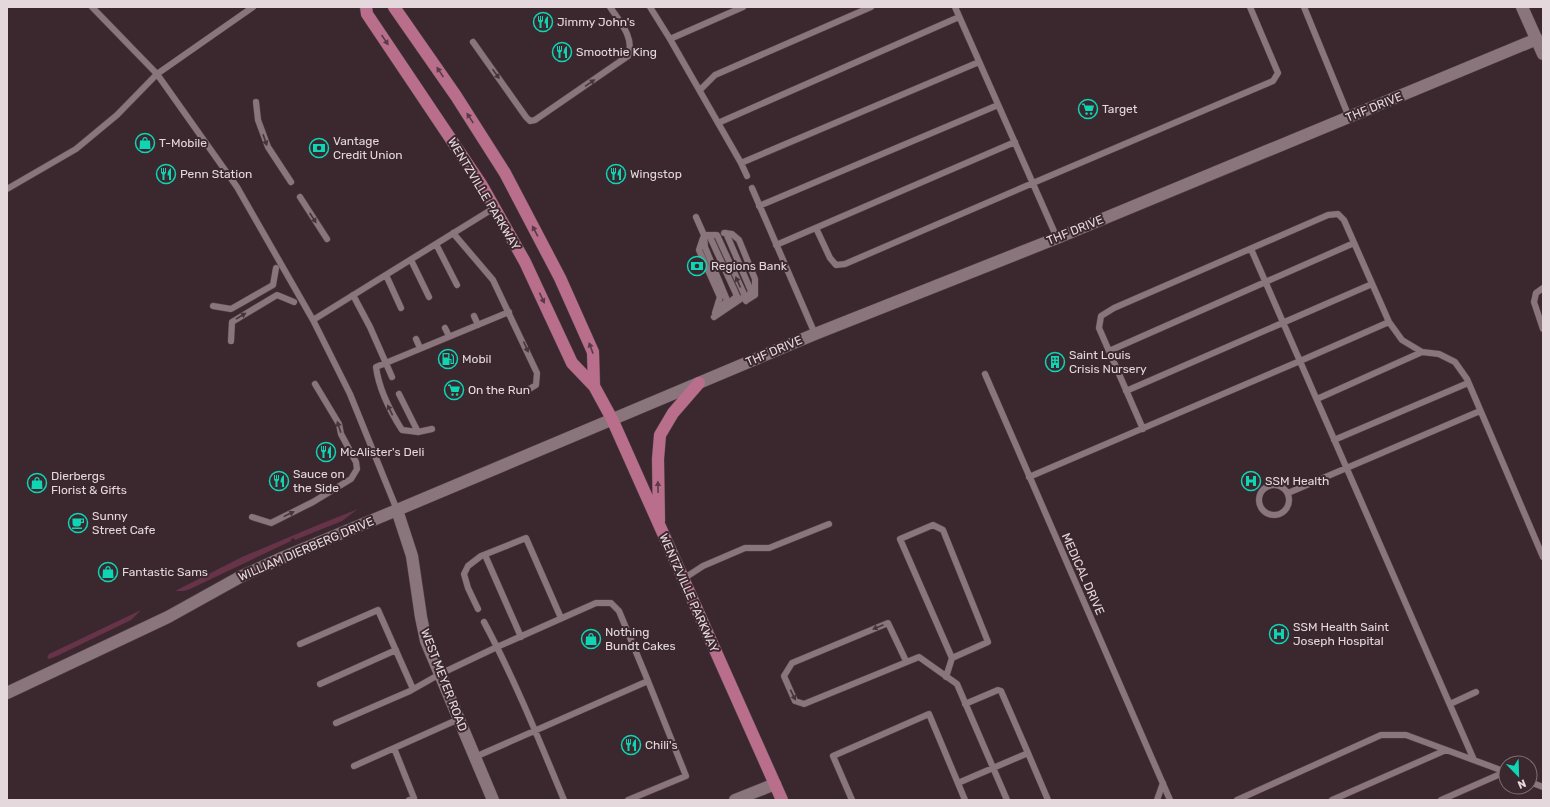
<svg xmlns="http://www.w3.org/2000/svg" width="1550" height="807" viewBox="0 0 1550 807" font-family="Rubik,sans-serif">
<style>
.green{fill:#673348}
.lines{fill:none;stroke-linecap:round;stroke-linejoin:round}
.service-casing{stroke:#54444a;stroke-width:7}
.minor-casing{stroke:#54444a;stroke-width:13}
.tertiary-casing{stroke:#54444a;stroke-width:13}
.primary-casing{stroke:#54444a;stroke-width:13}
.service{stroke:#8b757c;stroke-width:6}
.minor{stroke:#8b757c;stroke-width:12}
.tertiary{stroke:#8b757c;stroke-width:12}
.primary{stroke:#b96f8c;stroke-width:12}
.oneway{fill:#5a3a46}
.oneway2{fill:#46343a}
.labels{text-anchor:middle;dominant-baseline:central;stroke-width:4;stroke-linejoin:round;paint-order:stroke}
.poi-label{font-size:12px;fill:#e5d8dc;stroke:#3a282e;text-anchor:start}
.street-label{font-size:12px;fill:#e5d8dc;stroke:#3a282e}
</style>
<rect width="100%" height="100%" fill="#3a282e"/>
<path class="green" d="M358,509L342,521L295,540L294,538L291,539V541L190,589L184,591H175L242,557L313,527Z
M141,610L131,620L57,656L49,659L47,658L49,654Z"/>
<g class="lines">
<defs>
<path id="service" d="M92,7L157,74L237,187L313,320L350,394L397,510
M650,7L670,39L741,163L747,176
M955,7L1057,238
M1304,7L1349,117
M670,39L743,7
M473,42L526,117L530,121L535,120L628,56C635,38 620,22 610,7
M700,90L715,75L871,7
M256,102L258,120L268,147L291,182
M718,123L959,17
M741,163L979,62
M752,188L815,334
M7,189L76,149L117,115L157,74L253,7
M300,197L327,239
M759,206L998,105
M696,217L704,235L705,247L727,300L718,312
M816,228L830,258L836,265L845,264L1033,183L1273,81L1278,73L1250,7
M453,233L493,280L537,373L536,385L526,391
M724,233L732,234L739,240L755,279V295L747,300
M726,233L751,291L746,301
M704,235H717L745,296L714,317
M705,235L710,237L737,296L730,302
M703,238L699,250L720,297L715,313
M436,244L457,285
M776,245L1015,142
M1251,249L1474,760
M411,260L429,297
M386,275L401,308
M1543,288L1536,293L1534,302L1543,329
M353,295L370,327L392,377
M213,306L231,309L273,285L276,268
M474,316L478,325
M313,320L494,208
M445,328L449,336
M416,339L420,348
M231,341L232,322L277,295L294,302
M1109,351L1354,243
M985,374L1170,800
M1126,391L1372,284
M399,394L418,432
M1317,399L1422,352
M432,429L418,432L402,430C390,411 379,390 376,367L509,312
M1143,429L1099,328L1101,316L1114,308L1328,215L1338,214L1344,220L1389,322L1402,340L1422,352L1439,354L1455,362L1467,379L1543,557
M1334,440L1468,383
M1029,477L1300,361L1389,322
M1259 500a15 15 0 1 1 30 0a15 15 0 1 1-30 0Z
M1288,493L1480,411
M252,517L271,523L313,502L351,479L357,469L356,462L341,434L339,424L315,384
M485,555L521,637
M683,579L703,566L745,548H769L829,524
M478,609L468,588L464,574L468,566L481,556L526,538L561,618
M484,622C515,680 539,740 564,800
M300,644L378,610L413,689
M906,661L888,623L792,663L784,676L795,701L804,704L919,657L957,684L1007,800
M946,677L952,658L988,642L943,530L933,525L900,539L952,658
M320,684L396,650
M1450,704L1476,692
M336,723L410,691L440,674L497,647L596,603H611L619,611L648,681L475,757
M394,748L414,798L409,800
M1028,753L1048,800
M354,766L459,719
M1530,782L1543,787
M958,783L1028,753L1001,691L998,690L965,704
M628,800L686,776L648,681
M852,800L833,756L929,714L965,800
M1157,800L1163,783
M1237,800L1381,735H1406L1506,772
M1332,800L1446,750
M1441,800L1505,772"/>
<path id="minor" d="M397,510L412,556L421,617L426,641L493,800
M7,693L168,617L240,577L284,557L397,510L815,334L1057,238L1537,39
M735,800L775,784"/>
<path id="tertiary" d="M1522,7L1543,54"/>
<path id="primary" d="M366,7L367,14L481,184L525,262L572,363L594,386L612,419L782,800
M394,7L456,96L505,173L560,278L593,352L594,386
M659,521L658,459L660,435L673,413L699,383"/>
</defs>
<use href="#service" class="service-casing"/>
<use href="#minor" class="minor-casing"/>
<use href="#tertiary" class="tertiary-casing"/>
<use href="#primary" class="primary-casing"/>
<use href="#service" class="service"/>
<use href="#minor" class="minor"/>
<use href="#tertiary" class="tertiary"/>
<use href="#primary" class="primary"/>
</g>
<defs><path id="oneway-solid" d="M-6-.8H1V-3.2L6.5 0L1 3.2V.8H-6Z"/></defs>
<g class="oneway">
<use href="#oneway-solid" transform="translate(385 40) rotate(56)"/>
<use href="#oneway-solid" transform="translate(440 72) rotate(-124)"/>
<use href="#oneway-solid" transform="translate(470 118) rotate(-123)"/>
<use href="#oneway-solid" transform="translate(535 231) rotate(-118)"/>
<use href="#oneway-solid" transform="translate(542 298) rotate(65)"/>
<use href="#oneway-solid" transform="translate(591 348) rotate(-110)"/>
<use href="#oneway-solid" transform="translate(658 487) rotate(-91)"/>
</g>
<g class="oneway2">
<use href="#oneway-solid" transform="translate(496 74) rotate(55)"/>
<use href="#oneway-solid" transform="translate(590 83) rotate(-34)"/>
<use href="#oneway-solid" transform="translate(265 140) rotate(71)"/>
<use href="#oneway-solid" transform="translate(313 218) rotate(57)"/>
<use href="#oneway-solid" transform="translate(738 282) rotate(-114)"/>
<use href="#oneway-solid" transform="translate(241 316) rotate(-31)"/>
<use href="#oneway-solid" transform="translate(526 347) rotate(66)"/>
<use href="#oneway-solid" transform="translate(390 410) rotate(-116)"/>
<use href="#oneway-solid" transform="translate(339 427) rotate(-108)"/>
<use href="#oneway-solid" transform="translate(289 514) rotate(-26)"/>
<use href="#oneway-solid" transform="translate(878 627) rotate(157)"/>
<use href="#oneway-solid" transform="translate(793 695) rotate(64)"/>
</g>
<defs>
<symbol id="restaurant-ring" viewBox="-11 -11 22 22"><circle r="9.5" fill="#3a282e" stroke="#0ed5b4" stroke-width="1.5"/><path d="M-5-6h1v4h1v-4h1v4h1v-4h1v5L-1.5 .5V6h-2V.5L-5-1ZM5-6V6H3V1.5H1.5Q1.5-4 5-6Z" fill="#0ed5b4"/></symbol>
<symbol id="supermarket-ring" viewBox="-11 -11 22 22"><circle r="9.5" fill="#3a282e" stroke="#0ed5b4" stroke-width="1.5"/><path d="M-6-5.5h2.5l.6 2H6L4.5 2H-2.5L-4.4-4H-6ZM-1.5 3.2a1.3 1.3 0 1 0 .1 0ZM3 3.2a1.3 1.3 0 1 0 .1 0Z" fill="#0ed5b4"/></symbol>
<symbol id="shop-ring" viewBox="-11 -11 22 22"><circle r="9.5" fill="#3a282e" stroke="#0ed5b4" stroke-width="1.5"/><path d="M-5-2.5h2.3a2.7 3.5 0 0 1 5.4 0H5L5.5 6h-11ZM-1.5-2.5h3a1.5 2.3 0 0 0-3 0Z" fill="#0ed5b4"/></symbol>
<symbol id="bank-ring" viewBox="-11 -11 22 22"><circle r="9.5" fill="#3a282e" stroke="#0ed5b4" stroke-width="1.5"/><path d="M-6-4H6V4H-6ZM0-2.3a2.3 2.3 0 1 0 0 4.6a2.3 2.3 0 1 0 0-4.6Z" fill="#0ed5b4"/></symbol>
<symbol id="fuel-ring" viewBox="-11 -11 22 22"><circle r="9.5" fill="#3a282e" stroke="#0ed5b4" stroke-width="1.5"/><path d="M-5.5-6h7V0h2V4h1.3V-2.5L3-4.5l.8-.8L6-3V5H2.5V1h-1V6h-7ZM-4.2-4.7v3.2H.2V-4.7Z" fill="#0ed5b4"/></symbol>
<symbol id="building-ring" viewBox="-11 -11 22 22"><circle r="9.5" fill="#3a282e" stroke="#0ed5b4" stroke-width="1.5"/><path d="M-4-6H4V6H1V3H-1V6H-4ZM-2.5-4.3h1.7v1.8h-1.7ZM.8-4.3h1.7v1.8H.8ZM-2.5-1h1.7V.8h-1.7ZM.8-1h1.7V.8H.8Z" fill="#0ed5b4"/></symbol>
<symbol id="hospital-ring" viewBox="-11 -11 22 22"><circle r="9.5" fill="#3a282e" stroke="#0ed5b4" stroke-width="1.5"/><path d="M-5-5h3v3.5h4V-5h3V5h-3V1.5h-4V5h-3Z" fill="#0ed5b4"/></symbol>
<symbol id="cafe-ring" viewBox="-11 -11 22 22"><circle r="9.5" fill="#3a282e" stroke="#0ed5b4" stroke-width="1.5"/><path d="M-5.5-4.5H6V0H3Q3 3.5 0 3.5H-2.5Q-5.5 3.5-5.5 0ZM3-3.2v2h1.7v-2ZM-6 4.5H4V6H-6Z" fill="#0ed5b4"/></symbol>
</defs>
<g fill-rule="evenodd">
<use href="#restaurant-ring" x="532" y="11" width="22" height="22"/>
<use href="#restaurant-ring" x="551" y="41" width="22" height="22"/>
<use href="#supermarket-ring" x="1077" y="98" width="22" height="22"/>
<use href="#shop-ring" x="134" y="132" width="22" height="22"/>
<use href="#bank-ring" x="308" y="137" width="22" height="22"/>
<use href="#restaurant-ring" x="155" y="163" width="22" height="22"/>
<use href="#restaurant-ring" x="605" y="163" width="22" height="22"/>
<use href="#bank-ring" x="686" y="255" width="22" height="22"/>
<use href="#fuel-ring" x="437" y="348" width="22" height="22"/>
<use href="#building-ring" x="1044" y="351" width="22" height="22"/>
<use href="#supermarket-ring" x="443" y="379" width="22" height="22"/>
<use href="#restaurant-ring" x="315" y="441" width="22" height="22"/>
<use href="#restaurant-ring" x="268" y="470" width="22" height="22"/>
<use href="#hospital-ring" x="1240" y="470" width="22" height="22"/>
<use href="#shop-ring" x="26" y="472" width="22" height="22"/>
<use href="#cafe-ring" x="67" y="512" width="22" height="22"/>
<use href="#shop-ring" x="97" y="561" width="22" height="22"/>
<use href="#hospital-ring" x="1268" y="623" width="22" height="22"/>
<use href="#shop-ring" x="580" y="628" width="22" height="22"/>
<use href="#restaurant-ring" x="620" y="734" width="22" height="22"/>
</g>
<g class="labels">
<g class="poi-label">
<text x="557" y="22">Jimmy John's</text>
<text x="576" y="52">Smoothie King</text>
<text x="1102" y="109">Target</text>
<text x="333" y="141">Vantage<tspan x="333" dy="14">Credit Union</tspan></text>
<text x="159" y="143">T-Mobile</text>
<text x="180" y="174">Penn Station</text>
<text x="630" y="174">Wingstop</text>
<text x="711" y="266">Regions Bank</text>
<text x="1069" y="355">Saint Louis<tspan x="1069" dy="14">Crisis Nursery</tspan></text>
<text x="462" y="359">Mobil</text>
<text x="468" y="390">On the Run</text>
<text x="340" y="452">McAlister's Deli</text>
<text x="293" y="474">Sauce on<tspan x="293" dy="14">the Side</tspan></text>
<text x="51" y="476">Dierbergs<tspan x="51" dy="14">Florist &amp; Gifts</tspan></text>
<text x="1265" y="481">SSM Health</text>
<text x="92" y="516">Sunny<tspan x="92" dy="14">Street Cafe</tspan></text>
<text x="122" y="572">Fantastic Sams</text>
<text x="1293" y="627">SSM Health Saint<tspan x="1293" dy="14">Joseph Hospital</tspan></text>
<text x="605" y="632">Nothing<tspan x="605" dy="14">Bundt Cakes</tspan></text>
<text x="645" y="745">Chili's</text>
</g>
<g class="street-label">
<text transform="translate(1374 107) rotate(-22)">THF DRIVE</text>
<text transform="translate(484 194) rotate(59)">WENTZVILLE PARKWAY</text>
<text transform="translate(1075 230) rotate(-22)">THF DRIVE</text>
<text transform="translate(774 351) rotate(-23)">THF DRIVE</text>
<text transform="translate(306 549) rotate(-23)">WILLIAM DIERBERG DRIVE</text>
<text transform="translate(1083 574) rotate(66)">MEDICAL DRIVE</text>
<text transform="translate(689 593) rotate(66)">WENTZVILLE PARKWAY</text>
<text transform="translate(444 680) rotate(69)">WEST MEYER ROAD</text>
</g>
</g>
<rect width="1550" height="807" fill="none" stroke="#e5d8dc" stroke-width="16"/>
<g transform="translate(1518 775) rotate(157)"><circle r="19" fill="#3a282e" stroke="#7e6e74"/>
<path d="M0-3L7 15L0 10L-7 15Z" fill="#0ed5b4"/>
<text y="-6" font-size="11" font-weight="bold" text-anchor="middle" fill="#e5d8dc">N</text>
</g>
</svg>
